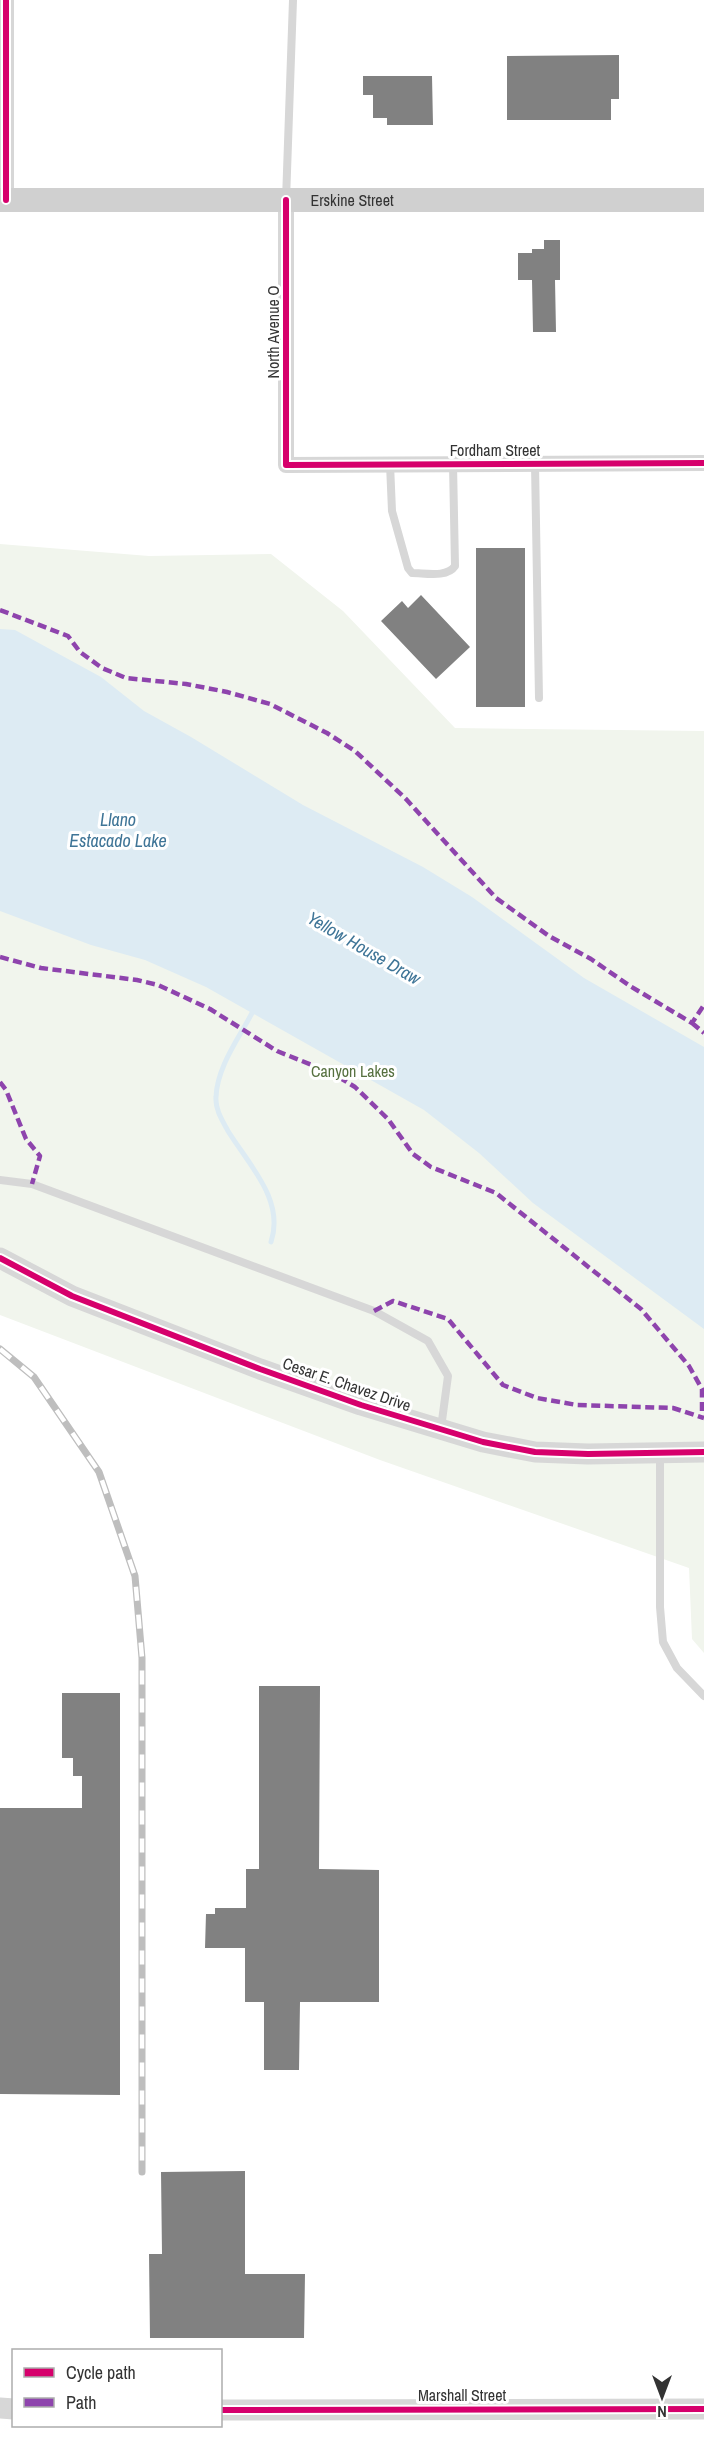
<svg xmlns="http://www.w3.org/2000/svg" width="704" height="2439" viewBox="0 0 704 2439" font-family="'Archivo Narrow',sans-serif">
<style>
.green{fill:#f1f5ed}
.water{fill:#ddebf3}
.lines{fill:none;stroke-linecap:round;stroke-linejoin:round}
.stream{stroke:#ddebf3;stroke-width:5}
.building{fill:#818181}
.service{stroke:#d7d7d7;stroke-width:8}
.minor{stroke:#d7d7d7;stroke-width:16}
.tertiary{stroke:#d7d7d7;stroke-width:21}
.secondary{stroke:#d0d0d0;stroke-width:24}
.rail-casing{stroke:#bebebe;stroke-width:7}
.rail{stroke:#fff;stroke-width:4.5;stroke-dasharray:14;stroke-linecap:butt}
.quiet{stroke:#8e44ad;stroke-width:4.5;stroke-dasharray:9 4.5;stroke-linecap:butt}
.cycleway-casing{stroke:#fff;stroke-width:10}
.cycleway{stroke:#d6006c;stroke-width:6}
.labels{text-anchor:middle;dominant-baseline:central;stroke-width:6;stroke-linejoin:round;paint-order:stroke}
.street-label{font-size:16px;fill:#333;stroke:#fff}
.park-label{font-size:16px;fill:#56703f;stroke:#fff}
.water-label{font-size:18px;font-style:italic;fill:#3f7597;stroke:#fff}
</style>
<rect width="100%" height="100%" fill="#fff"/>
<path class="green" d="M0,544L149,556L271,554L343,611L455,728L704,731V1653L692,1639L689,1568L380,1460L0,1315Z"/>
<path class="water" d="M0,629L15,630L101,677L144,711L191,737L303,805L423,867L472,897L584,978L704,1047V1329L533,1203L479,1153L424,1110L206,987L145,960L91,945L0,911Z"/>
<g class="lines">
<path class="stream" d="M252,1013C239,1038 217,1067 216,1097C215,1109 222,1120 228,1131C249,1165 285,1200 271,1242"/>
</g>
<path class="building" d="M619,55V99H611V120H507V56Z
M363,76H432L433,125H387V118H373V95H363Z
M544,240H560V280H555L556,332H533L532,280H518V253H532V249H544Z
M476,548H525V707H476Z
M421,595L470,647L436,679L381,621L402,601L408,608Z
M259,1686H320L319,1869L379,1870V2002H300L299,2070H264V2002H245V1948H205L206,1914H215V1908H246V1869H259Z
M62,1693H120V2095L0,2094V1808H82V1776H73V1758H62Z
M245,2171V2274H305L304,2338H150L149,2254H162L161,2172Z"/>
<g class="lines">
<path class="service" d="M286,200L293,0
M390,464L392,511L408,568L412,573C425,573 447,578 455,566L453,464
M535,464L539,698
M0,1180L32,1184L374,1311L428,1341L448,1376L441,1428
M660,1454V1607L663,1642L677,1668L704,1696"/>
<path class="minor" d="M6,0V200
M286,200V465L704,463"/>
<path class="tertiary" d="M0,1258L72,1296L260,1369L361,1405L483,1442L535,1452L588,1454L704,1452
M0,2408L14,2409
M220,2410L704,2409"/>
<path class="secondary" id="s1" d="M0,200H704"/>
<defs>
<path id="rail" d="M0,1349L34,1377L99,1472L135,1576L142,1658V2172"/>
</defs>
<use href="#rail" class="rail-casing"/>
<use href="#rail" class="rail"/>
<path class="quiet" d="M0,610L68,636L80,652L102,668L126,678L186,684L227,692L270,704L327,733L355,751L406,799L496,898L549,936L591,959L630,986L692,1023L704,1005
M0,957L41,968L137,980L158,985L210,1009L277,1051L332,1073L355,1087L388,1119L413,1154L431,1167L496,1193L641,1309L689,1366L702,1389V1418
M692,1023L704,1033
M0,1082L6,1090L26,1139L40,1156L32,1184
M374,1311L393,1301L448,1319L503,1385L537,1398L577,1405L673,1408L704,1418"/>
<defs>
<path id="cycleway" d="M6,0V200
M286,200V465L704,463
M0,1258L72,1296L260,1369L361,1405L483,1442L535,1452L588,1454L704,1452
M220,2410L704,2409"/>
</defs>
<use href="#cycleway" class="cycleway-casing"/>
<use href="#cycleway" class="cycleway"/>
</g>
<g class="labels">
<g class="street-label">
<text stroke="none"><textPath href="#s1" startOffset="352">Erskine Street</textPath></text>
<text transform="translate(273 332) rotate(-90)">North Avenue O</text>
<text x="495" y="450">Fordham Street</text>
<text transform="translate(347 1384) rotate(19)">Cesar E. Chavez Drive</text>
<text x="462" y="2395">Marshall Street</text>
</g>
<g class="park-label">
<text x="353" y="1071">Canyon Lakes</text>
</g>
<g class="water-label">
<text x="118" y="819">Llano<tspan x="118" dy="21">Estacado Lake</tspan></text>
<text transform="translate(364 948) rotate(30)">Yellow House Draw</text>
</g>
</g>
<rect x="12" y="2349" width="210" height="78" fill="#ffffff" stroke="#adadad" stroke-width="1.5"/>
<rect x="24" y="2368" width="30" height="9" fill="#d6006c" stroke="#adadad" stroke-width="1.5"/>
<text x="66" y="2379" font-size="18" fill="#333333">Cycle path</text>
<rect x="24" y="2398" width="30" height="9" fill="#8e44ad" stroke="#adadad" stroke-width="1.5"/>
<text x="66" y="2409" font-size="18" fill="#333333">Path</text>
<g transform="translate(662 2397) rotate(180)" stroke="#ffffff" stroke-width="4.5" paint-order="stroke">
<path d="M0-4.5L10 22L0 15L-10 22Z" fill="#333333"/>
<text y="-9" font-size="16" font-weight="bold" text-anchor="middle" fill="#333333">N</text>
</g>
</svg>
